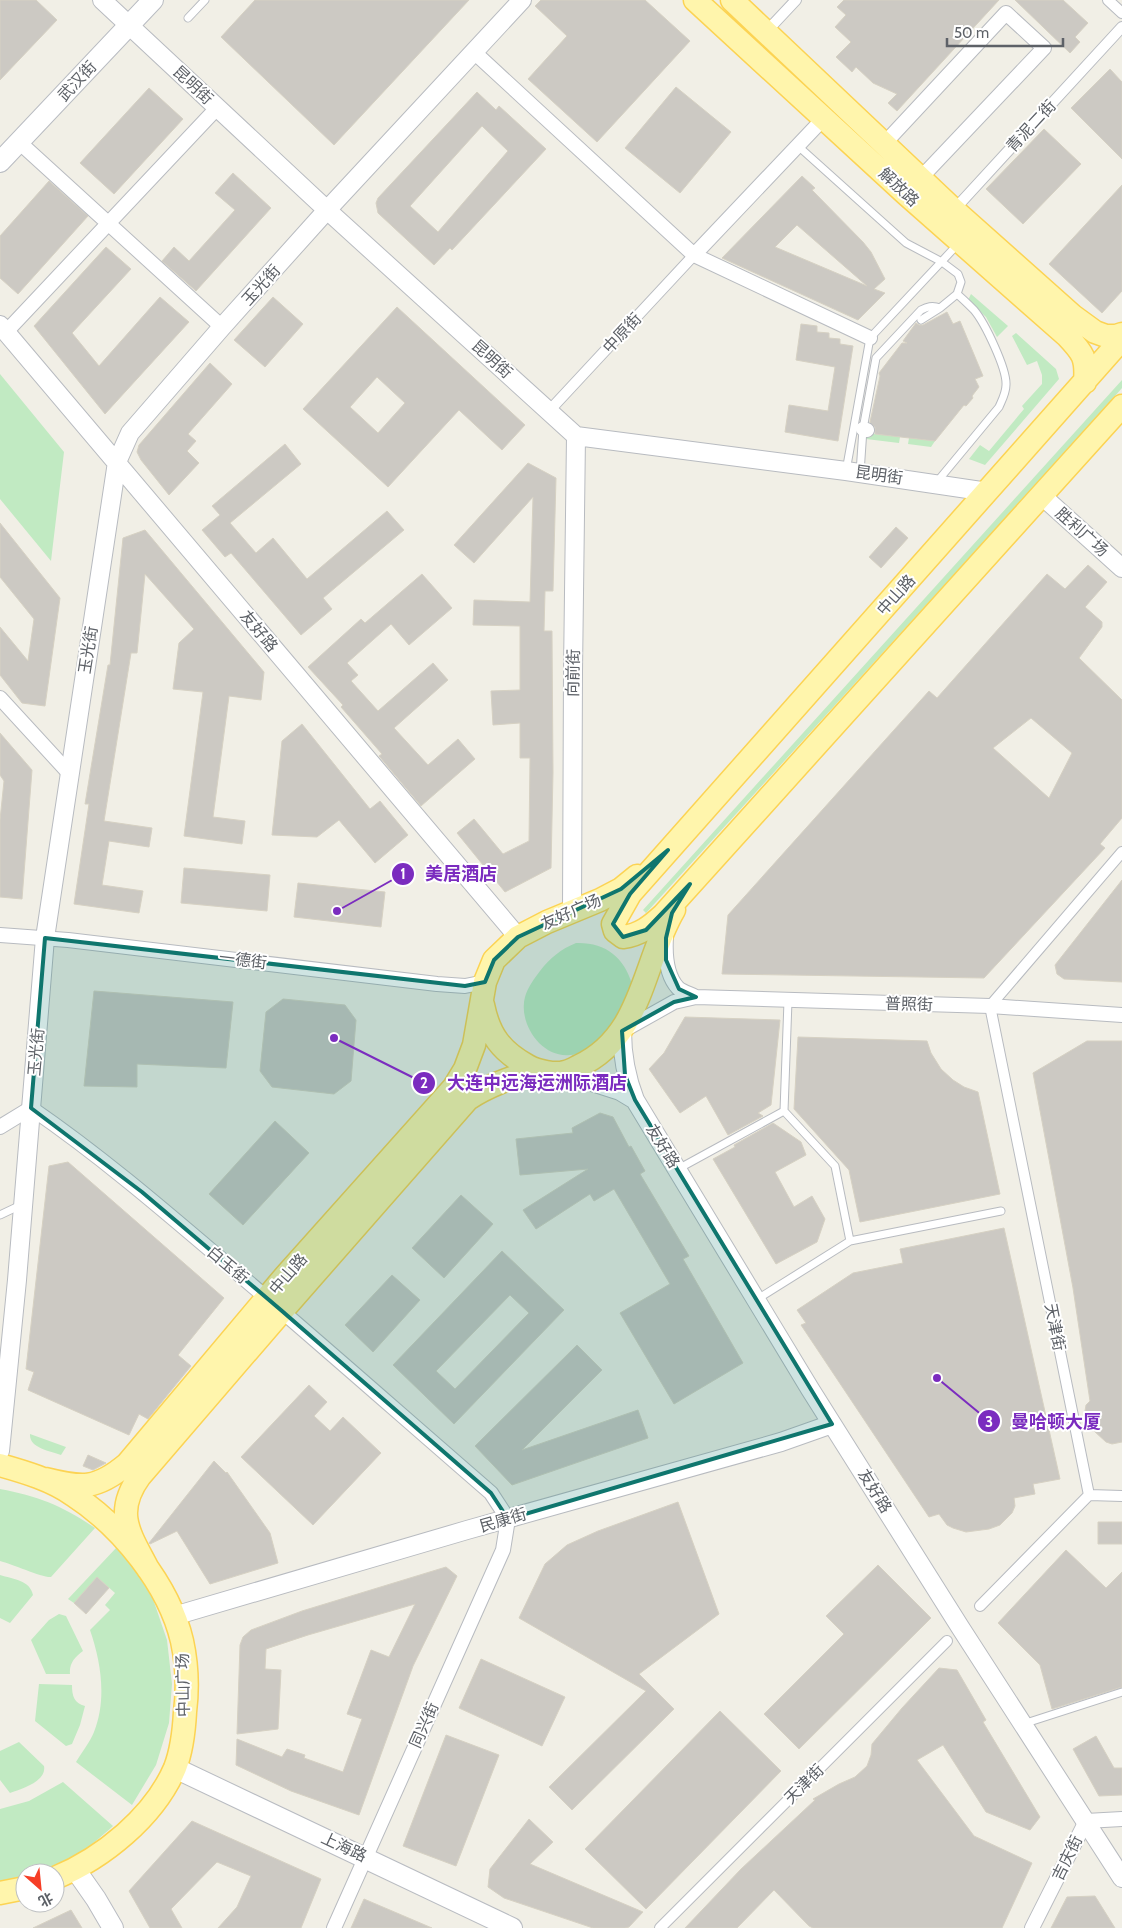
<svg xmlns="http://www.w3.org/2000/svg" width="1122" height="1928" viewBox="0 0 1122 1928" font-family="Cabin,'Noto Sans SC',sans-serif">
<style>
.green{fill:#c1eac2}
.building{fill:#ccc9c3;stroke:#d6d1c3;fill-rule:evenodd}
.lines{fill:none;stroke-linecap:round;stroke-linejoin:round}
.service-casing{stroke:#b8bbc0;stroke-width:9}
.pedestrian-casing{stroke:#b8bbc0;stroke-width:12}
.minor-casing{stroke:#b8bbc0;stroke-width:16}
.tertiary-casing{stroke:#b8bbc0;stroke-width:20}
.secondary-casing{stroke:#b9bcc2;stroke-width:22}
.primary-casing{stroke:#fcd353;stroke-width:25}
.service{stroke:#fff;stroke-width:7}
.pedestrian{stroke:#fff;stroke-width:10}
.minor{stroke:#fff;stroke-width:14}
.tertiary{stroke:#fff;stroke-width:18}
.secondary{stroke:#fff;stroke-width:20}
.primary{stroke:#fff5ac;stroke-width:22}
.marked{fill:#0f766e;fill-opacity:0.2;stroke:#0f766e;stroke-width:4;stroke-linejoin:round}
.labels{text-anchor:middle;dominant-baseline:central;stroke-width:4;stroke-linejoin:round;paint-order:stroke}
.street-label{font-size:16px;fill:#5d6167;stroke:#fff}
.leader{fill:none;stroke:#7b2cbf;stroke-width:2}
.callout-dot{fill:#7b2cbf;stroke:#fff;stroke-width:2}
.mark-label{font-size:15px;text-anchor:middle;font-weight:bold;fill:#fff}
.callout-label{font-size:18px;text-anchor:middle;font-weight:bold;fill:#7b2cbf;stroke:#fff;stroke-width:4;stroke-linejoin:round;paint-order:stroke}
</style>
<rect width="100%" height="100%" fill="#f1efe6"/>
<path class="green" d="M971,294L1008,326L997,337L986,317L968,300Z
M1016,333L1056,369L1059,379L985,465L969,459L980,445L989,451L1024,409L1022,406L1042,384V375L1037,361L1027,365L1012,336Z
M0,374L64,452L51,561L0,499Z
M1122,380V388L1079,437L646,913L643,910Z
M866,433L900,437L899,443L866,439Z
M909,438L935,441L931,447L908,444Z
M576,943C605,942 624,957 632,984C628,994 616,1027 610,1033C606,1037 599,1040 594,1044C586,1049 579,1055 570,1055C541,1058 518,1023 525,997C528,987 534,979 540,971C550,958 561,949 576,943Z
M30,1434L66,1447L61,1455C50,1451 29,1448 30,1434Z
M0,1489C38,1496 63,1506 95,1528L51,1577C43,1578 12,1564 0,1561Z
M117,1547L132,1565L153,1599L167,1640L172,1684L169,1723L156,1765L132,1805L76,1762C82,1752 90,1742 94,1732C107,1699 101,1662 90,1630L110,1610L105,1605L115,1593L97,1577L74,1603L68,1599Z
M0,1575C13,1579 30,1580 33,1595L10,1623L0,1618Z
M59,1614L66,1616L83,1651C75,1657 69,1663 70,1674H46L31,1640L49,1620Z
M39,1684L72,1685C72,1696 74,1703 85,1706L80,1725L72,1744L66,1746L35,1721Z
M19,1742L44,1766C47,1781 22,1789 10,1793L0,1780V1751Z
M63,1782L113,1826C89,1848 58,1873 25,1873V1877L0,1882V1809L29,1801Z"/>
<path class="building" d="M0,0H36L57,20L0,80Z
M255,0H469L334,145L221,37Z
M541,0H645L690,41L597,142L528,79L567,36L535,6Z
M844,0H999L897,111L888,103L897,94L873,83L856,67L852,72L836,57L851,42L835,27L846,15L837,7Z
M1015,0H1063L1088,23L1075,37L1080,42L1070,53Z
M1110,69L1122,82V159L1071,108Z
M676,87L731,132L680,193L625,148Z
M149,88L183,119L114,194L80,163Z
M477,92L496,110L499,106L546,149L452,250L450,248L434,265L378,213L376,203L378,198ZM482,126L508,151L438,232L410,206Z
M1044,129L1081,164L1023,224L986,189Z
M233,173L271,208L196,291L162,261L174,247L189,261L235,210L215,193Z
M802,176L815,188L812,190L863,242L871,252L885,279L874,289L885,293L858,320L722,258ZM797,225L867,286L775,247Z
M49,181L88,216L18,294L0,278V236Z
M1122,185V291L1102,313L1049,264Z
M106,247L131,269L72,333L99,366L160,297L189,322L105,414L34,326Z
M273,297L303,324L265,367L234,340Z
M397,307L525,425L502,450L459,410L388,487L303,409ZM377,377L405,403L378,433L350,407Z
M947,312L953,324L960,321L983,376L975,379L979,387L972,396L973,398L966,406L964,405L935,441L875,434V427L870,422L880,376L879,373L902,343H907L903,341L916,323L919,325H923Z
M801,324L817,326V332L829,333V338L840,339V344L853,346L838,441L785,432L789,405L828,411L835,367L796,360Z
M210,363L232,384L188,434L196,441L187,451L199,463L169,495L141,460L137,452L139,445Z
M285,444L301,464L230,523L256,553L273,538L307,579L387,511L404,530L323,598L332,609L301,635L231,553L225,557L202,530L220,515L212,506Z
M528,463L556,478L553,591H545L544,631H552L553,772L551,868L505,892L457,833L474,819L503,854L529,841L530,758H520V723L493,725L491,691L520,690V626L473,625L474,600L530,602L533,497L474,563L454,545Z
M0,523L60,598L45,706L22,703L0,675V627L28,661L34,619L0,577Z
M896,527L908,538L881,568L869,557Z
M145,530L264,672L261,700L229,696L213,817L245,821L242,844L184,836L203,692L173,689L179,643L194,629L145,574L137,653H131L104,821L152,828L149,847L109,841L102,885L143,891L139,913L74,904L89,804H85L108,665H110L123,538Z
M1088,565L1107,582L1085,607L1102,622V627L1079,658L1122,700V818L1100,844L1105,848L984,978L722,974L728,915L929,691L937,698L1047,574L1065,589ZM1031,718L1072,753L1049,798L993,748Z
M422,574L452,608L409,645L391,624L347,663L358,675L351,681L378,711L433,663L448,680L394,728L428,765L458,739L475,759L421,806L379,756L382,754L341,707L343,705L308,667L361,619L365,623Z
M302,724L370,809L380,801L408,835L375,863L339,820L317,837L272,835L282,741Z
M0,733L32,770L22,899L0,897V820L4,781L0,775Z
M184,868L270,875L267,911L181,903Z
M1122,880V982L1064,979L1057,974L1055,965Z
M298,883L385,892L381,927L294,917Z
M94,991L233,1002L226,1068L137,1064V1087L84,1086Z
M283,999L345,1005L356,1020L351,1081L334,1094L272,1087L260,1071L266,1012Z
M685,1017L780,1020L771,1105L758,1113L763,1116L728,1135L706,1096L680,1113L649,1069L664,1053Z
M798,1037L927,1041L931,1053L941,1069L953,1080L964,1087L978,1092L1000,1194L860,1222L849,1170L794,1109Z
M1087,1041H1122V1442L1112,1444L1106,1442L1094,1431L1085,1411L1086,1405L1090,1401L1073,1288L1033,1073Z
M600,1113L613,1117L629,1147L631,1146L645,1171L640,1174L689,1256L683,1259L743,1363L674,1404L620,1313L670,1284L614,1189L594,1201L590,1194L536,1229L523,1210L588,1169L520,1175L516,1139L573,1133L572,1128Z
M275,1121L309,1153L243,1225L209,1194Z
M773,1123L801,1142L806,1155L775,1172L794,1207L812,1196L825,1219L817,1242L776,1264L713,1159L735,1147L734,1145Z
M68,1162L224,1298L178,1355L191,1366L148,1419L139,1414L129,1435L28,1390L34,1372L26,1369L49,1166Z
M461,1195L493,1224L444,1278L412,1248Z
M1004,1228L1060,1479L1033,1484L1035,1494L1014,1498L1015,1506L1012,1513L1000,1525L989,1529L966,1532L953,1528L947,1525L939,1514L929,1517L801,1325L806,1323L797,1310L853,1273L903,1263L900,1249Z
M502,1251L564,1310L454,1424L393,1365ZM510,1295L529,1313L455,1389L436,1371Z
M392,1275L420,1300L373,1352L345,1325Z
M577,1345L602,1370L522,1450L638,1410L648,1438L512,1485L475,1446Z
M309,1385L327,1402L314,1416L330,1431L343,1417L381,1453L313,1525L241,1457Z
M88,1455L106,1463L93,1470L83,1466Z
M214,1461L226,1473L227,1472L270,1533L278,1563L210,1584L177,1531L150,1544L149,1543Z
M678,1502L719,1614L639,1674L674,1709L572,1810L549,1787L646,1691L519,1618L545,1564L567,1545L598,1531Z
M1098,1522H1122V1544H1098Z
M1066,1550L1106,1588L1122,1572V1687L1052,1709L1040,1665L998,1623Z
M878,1565L931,1618L799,1749L764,1714L844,1634L826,1616Z
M446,1567L457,1576L413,1666L359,1815L291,1791L236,1765L237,1739L282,1757L287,1749L305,1755L304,1758L343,1772L362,1719L347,1714L371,1650L389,1657L415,1604L308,1635L266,1649L265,1669L281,1670L278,1729L237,1734L240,1645L243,1637L251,1630L302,1611Z
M97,1577L109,1588L86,1614L74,1603Z
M481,1659L565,1697L542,1746L459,1708Z
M939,1668L957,1670L986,1720L983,1722L1040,1817L1030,1830L986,1812L943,1745L917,1760L974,1836L1032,1863L1002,1928H813L809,1926L774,1890L737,1928H685L741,1869L815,1800L813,1799L839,1784L855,1777L867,1766L871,1755L872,1744L902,1708Z
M720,1711L781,1771L646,1909L585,1849Z
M446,1735L499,1755L456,1866L403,1846Z
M1096,1736L1114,1768H1122V1795L1099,1796L1073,1749Z
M529,1819L553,1842L530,1864L643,1912L629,1927L625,1928H593L504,1898L488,1887L490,1869Z
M192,1821L321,1879L301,1928H218L237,1907L251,1876L217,1862L171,1909L182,1928H150L129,1891Z
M1095,1896L1115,1928H1051L1067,1897Z
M364,1899L432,1928H351Z
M71,1910L82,1928H33Z"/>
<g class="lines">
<defs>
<path id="service" d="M188,18L205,0
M798,146L906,243L942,262L958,274L961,282L957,294
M921,320L940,308
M846,471L870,338L958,244
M860,473L863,429L876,358L921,310C927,307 932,305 940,308L957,294C963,299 969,305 974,310C985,323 1007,369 1006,385C1006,393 1002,400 999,407L936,483
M788,1001L784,1111L835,1166L850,1241
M678,1169L784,1111
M0,1215L21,1205
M756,1300L850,1241L1001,1211
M1023,1724L1122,1692"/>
<path id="pedestrian" d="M1108,0L1122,13
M766,32L796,0
M953,211L1122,27
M549,411L694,255
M1089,1495L990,1006L1122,852
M1089,1495L1122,1496
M980,1606L1089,1495
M660,1928L947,1641"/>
<path id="minor" d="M474,52L694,255L870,338
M19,142L222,327
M883,145L1006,13L1044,48L915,184
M694,255L824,118
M6,332L217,108
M863,429L867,430
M0,698L69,773
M0,935L68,940L437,984L465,986L485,982
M666,937C665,953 666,975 678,988C682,992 691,994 696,997
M626,1029L674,1002L696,997L990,1006L1122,1015
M0,1127L31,1108C98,1154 160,1207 221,1259C312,1336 401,1415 491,1493L508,1519L503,1550L334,1928
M1032,1928L1086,1821L1122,1819"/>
<path id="tertiary" d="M102,0L327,210L576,436L846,471L988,492
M0,325L518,937
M1041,495L1122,568
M572,911L573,672L576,436
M622,1031C622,1056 626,1077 635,1100L810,1389L960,1627L1122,1878
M564,1073L620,1091L635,1100
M0,1451L17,1280L45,938L117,462L130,433L222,327L327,210L522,0
M174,1616L467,1530L781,1442L832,1424"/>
<path id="secondary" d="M0,162L153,0
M175,1768L512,1928
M75,1869L96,1899L113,1928"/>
<path id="primary" d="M695,0L906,194L1067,336C1083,353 1087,358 1085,382
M732,0L954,210L1073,316L1095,332L1106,336H1116L1122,334
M1122,339L630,894L613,924L615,931L623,937C640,935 651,926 663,915L1122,406
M483,1005C489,1035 501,1051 528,1066C537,1071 555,1075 565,1072C570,1071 575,1068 579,1066C643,1036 642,964 674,910
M0,1465C25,1472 52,1480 73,1495C121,1526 169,1585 182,1641C187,1664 188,1688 185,1712C184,1731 182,1750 175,1768C154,1817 103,1858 55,1878
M45,1479C82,1488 96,1490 127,1464L286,1275L454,1087L465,1069L474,1045L485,982L494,960L518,937L547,922L600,900L621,889L637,876
M148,1569C130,1534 113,1513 140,1476L282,1311L468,1099C489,1085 511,1078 535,1070
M0,1893L25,1888"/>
</defs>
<use href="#service" class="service-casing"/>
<use href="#pedestrian" class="pedestrian-casing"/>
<use href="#minor" class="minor-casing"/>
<use href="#tertiary" class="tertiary-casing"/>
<use href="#secondary" class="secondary-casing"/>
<use href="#primary" class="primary-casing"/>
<use href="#service" class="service"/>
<use href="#pedestrian" class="pedestrian"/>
<use href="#minor" class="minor"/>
<use href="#tertiary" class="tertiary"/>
<use href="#secondary" class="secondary"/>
<use href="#primary" class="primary"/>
</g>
<path class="marked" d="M668,850L630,894L613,924L623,937L646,930L690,884L672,913L666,938V960L679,989L696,997L674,1002L622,1031L625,1075L635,1100L832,1424L508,1519L491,1493L282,1311L142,1192L31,1108L45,938L465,986L485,982L494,960L518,937L621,889Z"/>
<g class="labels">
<g class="street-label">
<text transform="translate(77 81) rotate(-47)">武汉街</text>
<text transform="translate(193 85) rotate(43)">昆明街</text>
<text transform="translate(1031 126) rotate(-47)">青泥二街</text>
<text transform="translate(899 187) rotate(43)">解放路</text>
<text transform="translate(261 285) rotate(-48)">玉光街</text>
<text transform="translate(622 333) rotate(-47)">中原街</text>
<text transform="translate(492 359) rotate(42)">昆明街</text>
<text transform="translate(879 475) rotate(8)">昆明街</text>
<text transform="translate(1082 532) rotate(42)">胜利广场</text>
<text transform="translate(896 595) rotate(-48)">中山路</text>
<text transform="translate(259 631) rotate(50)">友好路</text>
<text transform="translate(88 650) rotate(-81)">玉光街</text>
<text transform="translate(573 673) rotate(-89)">向前街</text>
<text transform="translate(571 912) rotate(-24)">友好广场</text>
<text transform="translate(243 960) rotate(7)">一德街</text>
<text transform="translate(909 1004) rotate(2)">普照街</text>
<text transform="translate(36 1052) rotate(-85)">玉光街</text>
<text transform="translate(663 1146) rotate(58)">友好路</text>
<text transform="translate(228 1265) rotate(40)">白玉街</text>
<text transform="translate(288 1274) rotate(-49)">中山路</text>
<text transform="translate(1055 1327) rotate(79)">天津街</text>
<text transform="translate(875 1491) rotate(58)">友好路</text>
<text transform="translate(503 1520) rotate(-16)">民康街</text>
<text transform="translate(183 1685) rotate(-91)">中山广场</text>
<text transform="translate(424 1725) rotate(-66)">同兴街</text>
<text transform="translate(804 1784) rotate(-45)">天津街</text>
<text transform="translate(344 1847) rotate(25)">上海路</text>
<text transform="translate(1067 1858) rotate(-64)">吉庆街</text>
</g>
</g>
<path class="leader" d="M337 911L403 874M334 1038L424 1083M937 1378L989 1421"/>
<g class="callout-dot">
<circle cx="337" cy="911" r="5"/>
<circle cx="334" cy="1038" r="5"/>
<circle cx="937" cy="1378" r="5"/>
<circle cx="403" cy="874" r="12"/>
<circle cx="424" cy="1083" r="12"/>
<circle cx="989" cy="1421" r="12"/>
</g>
<g class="mark-label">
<text x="403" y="879">1</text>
<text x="424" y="1088">2</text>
<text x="989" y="1427">3</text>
</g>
<g class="callout-label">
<text x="461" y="880">美居酒店</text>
<text x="537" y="1089">大连中远海运洲际酒店</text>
<text x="1056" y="1428">曼哈顿大厦</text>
</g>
<g transform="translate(40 1888) rotate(153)"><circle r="24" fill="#ffffff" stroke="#bec0c2"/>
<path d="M0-4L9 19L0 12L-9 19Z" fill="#f63e26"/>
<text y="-8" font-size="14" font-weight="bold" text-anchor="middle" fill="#5d6167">北</text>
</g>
<path d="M947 38v8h116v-8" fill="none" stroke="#5d6167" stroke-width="2.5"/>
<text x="954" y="38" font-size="15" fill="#5d6167" stroke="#ffffff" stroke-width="4" paint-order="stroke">50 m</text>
</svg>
